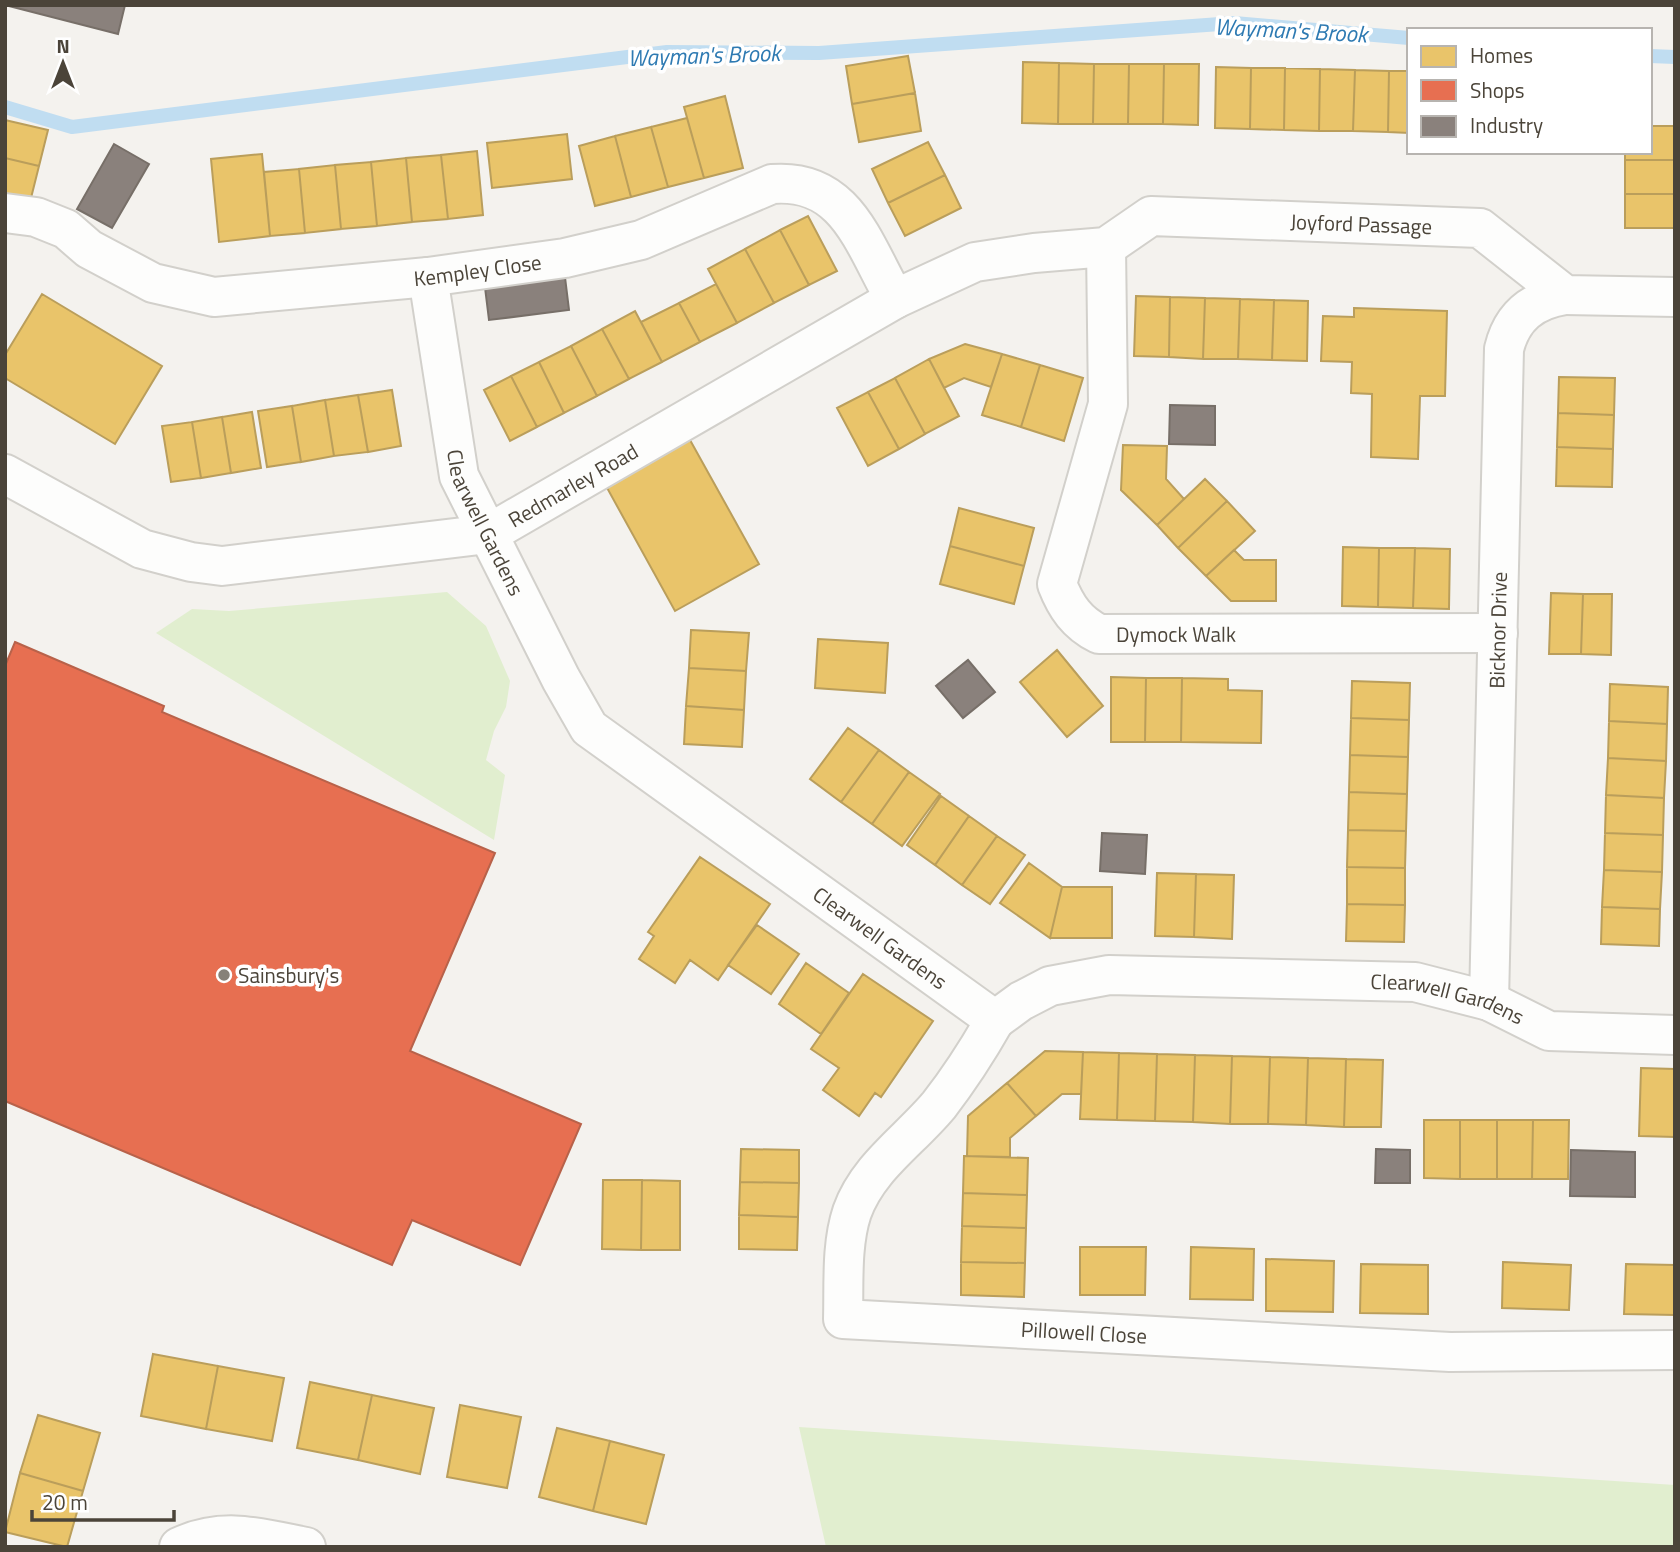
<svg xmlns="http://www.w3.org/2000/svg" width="1680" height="1552" viewBox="0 0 1680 1552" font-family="'Titillium Web',sans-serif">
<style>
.green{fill:#e1eecf}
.homes{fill:#e9c46a;stroke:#ba9e5b;stroke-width:2}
.shops{fill:#e76f51;stroke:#b8624a;stroke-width:2}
.industry{fill:#8a817c;stroke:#776f68;stroke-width:2}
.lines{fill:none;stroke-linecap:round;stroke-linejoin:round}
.stream{stroke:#c0ddf1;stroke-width:14}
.minor-casing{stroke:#d2d0cb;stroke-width:42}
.minor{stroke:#fdfdfc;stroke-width:38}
.poi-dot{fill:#868178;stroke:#fff;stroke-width:2.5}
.labels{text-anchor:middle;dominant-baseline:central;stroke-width:7;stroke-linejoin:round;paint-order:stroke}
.street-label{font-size:21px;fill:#4b4439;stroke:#fff}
.poi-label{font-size:21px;fill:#4b4439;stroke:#fff;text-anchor:start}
.water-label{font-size:23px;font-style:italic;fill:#2e7ab2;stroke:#fff}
</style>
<rect width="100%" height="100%" fill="#f4f2ee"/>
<path class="green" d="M447,592L486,626L510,681L506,707L494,731L486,760L505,775L494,840L156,633L192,609L229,611Z
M799,1427L1675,1485V1547H826Z"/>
<path class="homes" d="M908,56L915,93L852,104L846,66Z
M1023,62L1059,63L1058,124L1022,123Z
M1059,63L1094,64L1093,124H1058Z
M1094,64H1129L1128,124H1093Z
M1129,64H1164L1163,124H1128Z
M1164,64H1199L1198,125L1163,124Z
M1216,67L1251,68L1250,129L1215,128Z
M1251,68H1285L1284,130L1250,129Z
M1285,68L1320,69L1319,131L1284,130Z
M1320,69L1355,70L1353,131H1319Z
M1355,70L1389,71L1388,132L1353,131Z
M1389,71H1409V133L1388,132Z
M915,93L921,131L859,142L852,104Z
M725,96L743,168L704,178L684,107Z
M687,118L704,178L668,187L651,127Z
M5,120L48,130L39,166L5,158Z
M1650,126H1675V160H1625V152H1650Z
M651,127L668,187L631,197L615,136Z
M567,134L572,179L492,188L487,143Z
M615,136L631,197L595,206L579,146Z
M928,142L945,175L888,203L872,169Z
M477,151L483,215L448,219L441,155Z
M262,154L270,236L219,242L211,159Z
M441,155L448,219L412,222L406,158Z
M5,158L39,166L30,202L5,196Z
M406,158L412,222L377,226L371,162Z
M1625,160H1675V194H1625Z
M371,162L377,226L341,229L335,165Z
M335,165L341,229L305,233L299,169Z
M299,169L305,233L270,236L264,172Z
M945,175L961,208L905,236L888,203Z
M1625,194H1675V228H1625Z
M808,216L837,271L809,285L780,230Z
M780,230L809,285L774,303L745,249Z
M745,249L774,303L737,323L708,269Z
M716,284L737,323L700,342L679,303Z
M42,294L162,366L115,444L5,378V355Z
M1136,296L1170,297L1169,357L1134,356Z
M1170,297L1205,298L1203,359L1169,357Z
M1205,298L1240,299L1238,359H1203Z
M1240,299L1274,300L1272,360L1238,359Z
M1274,300L1308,301L1307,361L1272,360Z
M679,303L700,342L662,362L641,322Z
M1354,308L1447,311L1445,396H1420L1418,459L1371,457L1372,394L1351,393L1352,362L1321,361L1323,316L1354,317Z
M635,311L662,362L629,379L602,329Z
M602,329L629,379L597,396L571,346Z
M965,344L1002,354L991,387L964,378L944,388L929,359Z
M571,346L597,396L564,413L539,362Z
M1002,354L1040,365L1021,427L982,415Z
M929,359L959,416L925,434L895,378Z
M539,362L564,413L537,427L511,376Z
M1040,365L1083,378L1064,441L1021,427Z
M511,376L537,427L510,441L484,390Z
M1559,377L1615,378L1614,415L1558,413Z
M895,378L925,434L899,449L868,392Z
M392,390L401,446L368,452L358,395Z
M868,392L899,449L868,466L837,408Z
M358,395L368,452L334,456L325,400Z
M325,400L334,456L301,462L292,406Z
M292,406L301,462L267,467L258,411Z
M252,412L261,468L231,473L222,417Z
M1558,413L1614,415L1613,449L1557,447Z
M222,417L231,473L201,478L192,422Z
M192,422L201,478L171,482L162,426Z
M690,440L759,564L675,611L606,486Z
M1123,445L1167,446L1166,479L1184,499L1157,525L1121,490Z
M1557,447L1613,449L1612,487L1556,486Z
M1205,479L1227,501L1178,548L1157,525Z
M1227,501L1255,531L1206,576L1178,548Z
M959,508L1034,528L1024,566L950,546Z
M950,546L1024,566L1014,604L940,584Z
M1343,547L1379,548L1378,607L1342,606Z
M1379,548H1415L1413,608L1378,607Z
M1415,548L1450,549L1449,609L1413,608Z
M1234,550L1244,560H1276V601H1231L1206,576Z
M1551,593L1583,594L1581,654H1549Z
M1583,594H1612L1611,655L1581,654Z
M691,630L749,633L746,671L689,668Z
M818,639L888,643L885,693L815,688Z
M1057,650L1103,706L1067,737L1020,682Z
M689,668L746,671L744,710L686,706Z
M1111,677L1146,678L1145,742H1111Z
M1146,678H1182L1181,742H1145Z
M1182,678L1228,679V690L1262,691L1261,743L1181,742Z
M1352,681L1410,683L1409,720L1351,718Z
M1610,684L1668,687L1667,724L1609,721Z
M686,706L744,710L742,747L684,744Z
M1351,718L1409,720L1408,757L1350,755Z
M1609,721L1667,724L1666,761L1608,758Z
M848,728L879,750L841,802L810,779Z
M879,750L909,772L872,824L841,802Z
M1350,755L1408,757L1407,794L1349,792Z
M1608,758L1666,761L1664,798L1606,795Z
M909,772L940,794L902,846L872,824Z
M1349,792L1407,794L1406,831L1348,830Z
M1606,795L1664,798L1663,835L1605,833Z
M941,796L969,816L935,865L907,845Z
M969,816L997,836L962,885L935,865Z
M1348,830L1406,831L1405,868L1347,867Z
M1605,833L1663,835L1662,872L1604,870Z
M997,836L1025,855L990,904L962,885Z
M700,857L770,904L718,980L690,960L675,983L639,959L654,936L648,932Z
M1029,863L1062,887L1050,938L1000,903Z
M1347,867L1405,868V905L1347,904Z
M1604,870L1662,872L1660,909L1602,907Z
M1157,873L1196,874L1194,937L1155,936Z
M1196,874L1234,875L1232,939L1194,937Z
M1062,887H1112V938H1050Z
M1347,904L1405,905L1404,942L1346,941Z
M1602,907L1660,909L1659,946L1601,944Z
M757,925L799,954L771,994L728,965Z
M806,963L849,993L821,1034L779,1004Z
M863,974L933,1021L881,1097L875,1093L859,1116L823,1090L839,1068L811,1049Z
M1045,1051L1083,1052L1081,1094H1062L1036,1116L1007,1083Z
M1083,1052L1119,1053L1117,1120L1080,1119Z
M1119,1053L1157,1054L1155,1121L1117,1120Z
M1157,1054L1195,1055L1193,1122L1155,1121Z
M1195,1055L1232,1056L1230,1124L1193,1122Z
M1232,1056L1270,1057L1268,1124H1230Z
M1270,1057L1308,1058L1306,1125L1268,1124Z
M1308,1058L1346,1059L1344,1127L1306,1125Z
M1346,1059L1383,1060L1381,1127H1344Z
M1641,1068L1675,1069V1137L1639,1136Z
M1007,1083L1036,1116L1010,1138V1157L967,1156L968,1116Z
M1424,1120H1460V1179L1424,1178Z
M1460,1120H1497V1179H1460Z
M1497,1120H1533L1532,1179H1497Z
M1533,1120H1569L1568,1179H1532Z
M741,1149L799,1150V1183L740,1182Z
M964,1156L1028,1158L1027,1195L963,1193Z
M603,1180H642L641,1250L602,1249Z
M642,1180L680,1181V1250H641Z
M740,1182L799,1183L798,1217L739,1215Z
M963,1193L1027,1195L1026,1228L962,1226Z
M739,1215L798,1217L797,1250L739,1249Z
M962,1226L1026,1228L1025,1263L961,1262Z
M1080,1247H1146L1145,1295H1080Z
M1191,1247L1254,1249L1253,1300L1190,1299Z
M1266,1259L1334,1261L1333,1312L1266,1311Z
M961,1262L1025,1263L1024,1297L961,1295Z
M1503,1262L1571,1265L1569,1310L1502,1308Z
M1361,1264L1428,1265V1314L1360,1313Z
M1626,1264L1675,1265V1315L1624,1314Z
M153,1354L218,1366L206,1429L141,1416Z
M218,1366L284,1378L272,1441L206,1429Z
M310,1382L372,1395L358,1460L297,1448Z
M372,1395L434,1408L420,1474L358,1460Z
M460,1405L521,1417L507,1488L447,1477Z
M38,1415L100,1433L83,1491L20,1473Z
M557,1428L610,1441L593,1511L539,1497Z
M610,1441L664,1455L646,1524L593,1511Z
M20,1473L83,1491L67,1547L5,1532Z"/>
<path class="shops" d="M15,642L164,706L162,712L495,853L410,1051L581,1124L520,1265L412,1220L392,1265L5,1101V666Z"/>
<path class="industry" d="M5,5H125L118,34Z
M114,144L149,164L112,228L77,209Z
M564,269L569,310L489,320L484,279Z
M1170,405L1215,406V445L1169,444Z
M968,660L995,692L963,718L936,686Z
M1102,833L1147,835L1145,874L1100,871Z
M1376,1149L1410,1150V1183H1375Z
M1571,1150L1635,1152V1197L1570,1196Z"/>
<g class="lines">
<path class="stream" d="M1650,56L1675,57
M5,107L72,127L667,52L819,53L1234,23L1409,38"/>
<defs>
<g id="minor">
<path id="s1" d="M5,213L36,217L66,229L89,249L153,283L214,297L428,277L565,258L641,240L772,184C847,178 863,244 895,299"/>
<path id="s2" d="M1106,247L1108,404L1057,584C1066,607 1077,623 1099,634L1498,633"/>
<path id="s3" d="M428,277L459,476L561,679L589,728L995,1020L1021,1001L1050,986L1109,975L1415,982L1489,1001L1549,1031L1675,1035"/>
<path id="s4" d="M5,474L142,549L191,562L222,566L488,534L895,299L975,262L1034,253L1106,247L1151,216L1480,228L1565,295L1675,297"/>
<path id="s5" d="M1489,1001L1504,349C1512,316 1533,300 1565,295"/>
<path id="s6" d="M995,1020C978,1050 960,1078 939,1105C909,1141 868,1167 852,1212C841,1245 844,1285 843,1319L1450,1352L1675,1350"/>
<path d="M179,1547C223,1526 261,1538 306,1547"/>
</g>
</defs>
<use href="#minor" class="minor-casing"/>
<use href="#minor" class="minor"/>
</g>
<circle class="poi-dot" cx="224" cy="975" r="7"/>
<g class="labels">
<g class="street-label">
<text stroke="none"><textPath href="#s4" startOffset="1461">Joyford Passage</textPath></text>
<text stroke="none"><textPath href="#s1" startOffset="494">Kempley Close</textPath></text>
<text stroke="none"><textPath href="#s4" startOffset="604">Redmarley Road</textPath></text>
<text stroke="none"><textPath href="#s3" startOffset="254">Clearwell Gardens</textPath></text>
<text stroke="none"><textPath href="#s5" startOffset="371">Bicknor Drive</textPath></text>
<text stroke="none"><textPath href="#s2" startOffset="488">Dymock Walk</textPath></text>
<text stroke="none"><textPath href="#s3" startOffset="844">Clearwell Gardens</textPath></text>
<text stroke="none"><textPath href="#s3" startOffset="1451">Clearwell Gardens</textPath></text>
<text stroke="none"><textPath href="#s6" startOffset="590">Pillowell Close</textPath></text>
</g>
<g class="poi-label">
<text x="238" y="975">Sainsbury's</text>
</g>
<g class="water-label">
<text transform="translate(1291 30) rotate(3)">Wayman's Brook</text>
<text transform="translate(704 55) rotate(-2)">Wayman's Brook</text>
</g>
</g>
<rect width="1680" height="1552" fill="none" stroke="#4b4439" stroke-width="14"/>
<rect x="1407" y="28" width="245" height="126" fill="#ffffff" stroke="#b7b4b0" stroke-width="2"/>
<rect x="1421" y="46" width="35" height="21" fill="#e9c46a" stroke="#b7b4b0" stroke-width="2"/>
<text x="1470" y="63" font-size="21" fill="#4b4439">Homes</text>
<rect x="1421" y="80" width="35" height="21" fill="#e76f51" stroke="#b7b4b0" stroke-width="2"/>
<text x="1470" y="98" font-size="21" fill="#4b4439">Shops</text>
<rect x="1421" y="116" width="35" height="21" fill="#8a817c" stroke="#b7b4b0" stroke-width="2"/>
<text x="1470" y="133" font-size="21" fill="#4b4439">Industry</text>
<g transform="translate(63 63)" stroke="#ffffff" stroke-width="5" paint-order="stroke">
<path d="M0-5L12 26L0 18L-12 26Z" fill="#4b4439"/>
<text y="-10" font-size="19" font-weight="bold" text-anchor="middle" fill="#4b4439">N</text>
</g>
<path d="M32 1510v10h142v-10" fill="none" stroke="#4b4439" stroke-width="3.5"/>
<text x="42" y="1510" font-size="21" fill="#4b4439" stroke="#ffffff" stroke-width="5" paint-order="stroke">20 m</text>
</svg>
